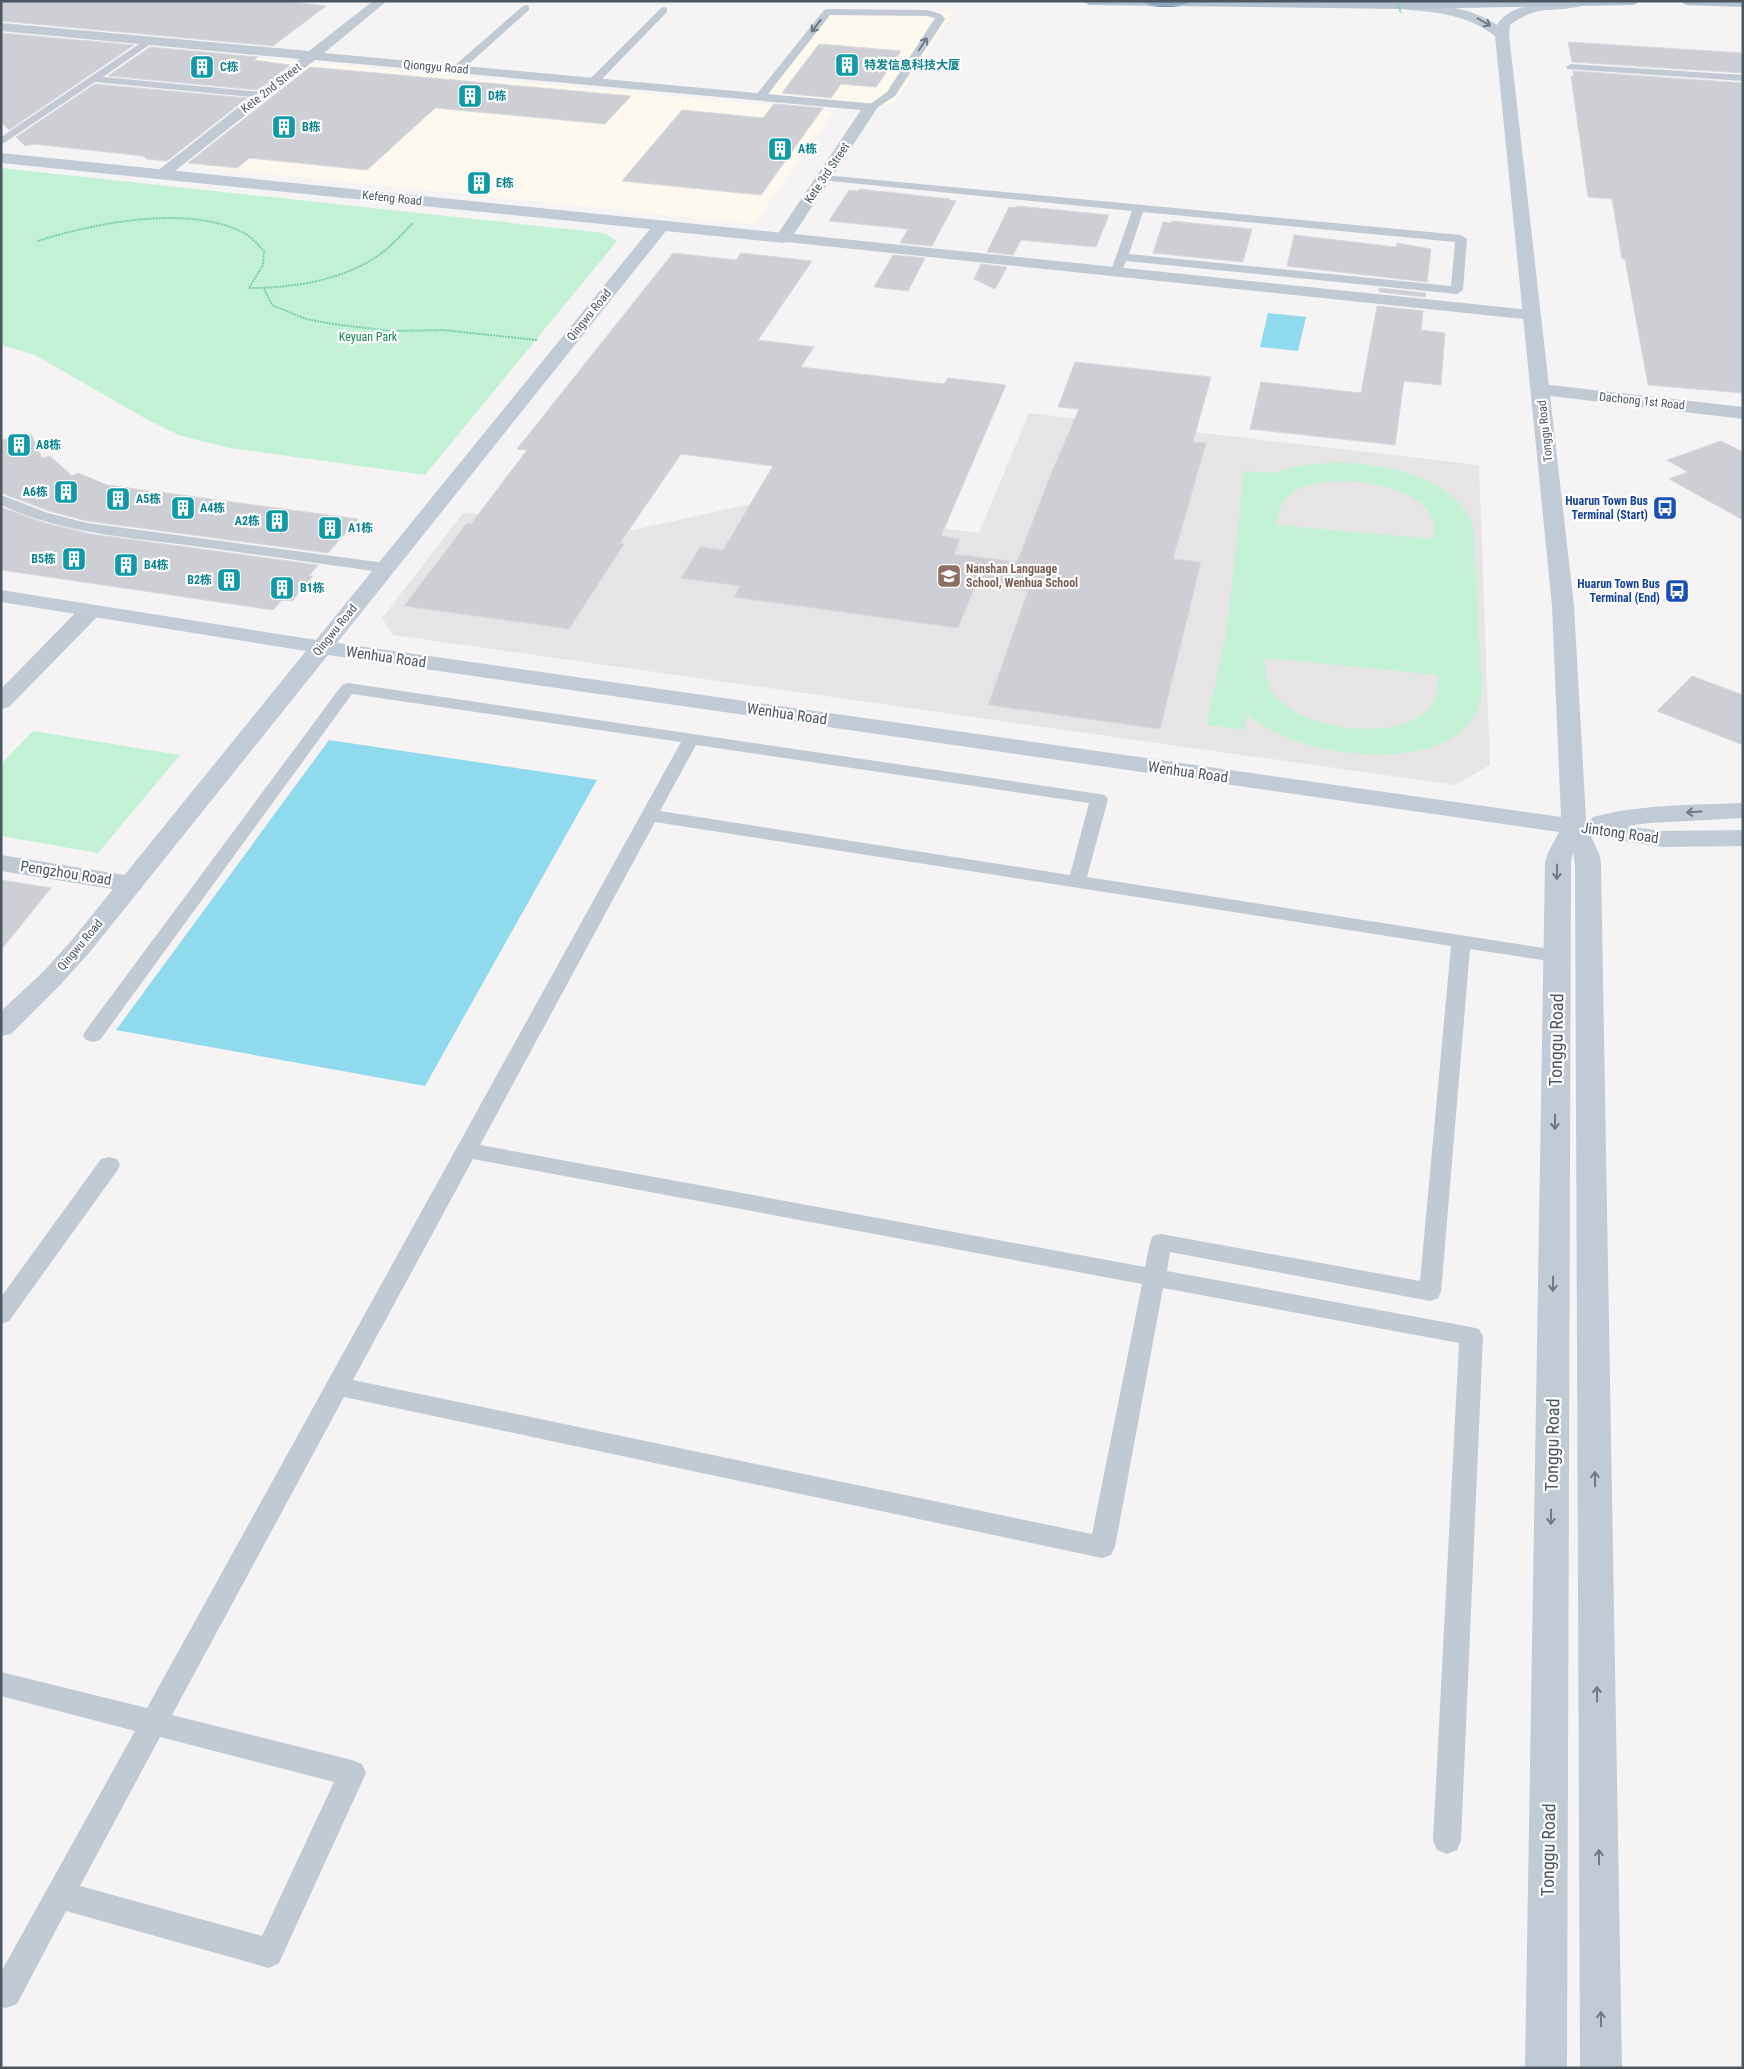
<svg xmlns="http://www.w3.org/2000/svg" width="1744" height="2069" viewBox="0 0 1744 2069" font-family="'Roboto Condensed','Noto Sans SC',sans-serif">
<style>
.commercial{fill:#fdf9ef}
.education{fill:#e6e4e5}
.green{fill:#c3f1d5;fill-rule:evenodd}
.water{fill:#90daee}
.building{fill:#cdcfd5;stroke:#d7d9de}
.lines{fill:none;stroke-linecap:round;stroke-linejoin:round}
.highway-casing{stroke:#7690ad;stroke-width:2}
.path{stroke:#7ad0a6;stroke-width:2;stroke-dasharray:2 1;stroke-linecap:butt}
.lane{fill:#c1cad2;fill-rule:evenodd}
.street{fill:#c1cad2;fill-rule:evenodd}
.secondary{fill:#c1cbd6;fill-rule:evenodd}
.primary{fill:#b3c2d1;fill-rule:evenodd}
.highway{fill:#8ba5c1;fill-rule:evenodd}
.path-bridge{stroke:#7ad0a6;stroke-width:2;stroke-dasharray:2 1;stroke-linecap:butt}
.oneway{stroke:#6e7984}
.oneway2{stroke:#6e7983}
.labels{text-anchor:middle;dominant-baseline:central;stroke-width:4.5;stroke-linejoin:round;paint-order:stroke}
.far-culture-label{font-size:12px;font-weight:bold;fill:#0d838f;stroke:#fff;text-anchor:start}
.far-street-label{font-size:12px;fill:#4a5661;stroke:#fff}
.far-park-label{font-size:12px;fill:#17864f;stroke:#fff}
.far-transit-label{font-size:12px;font-weight:bold;fill:#164399;stroke:#fff;text-anchor:end}
.far-education-label{font-size:12px;font-weight:bold;fill:#785e54;stroke:#fff;text-anchor:start}
.street-label{font-size:15px;fill:#4a5661;stroke:#fff}
.near-street-label{font-size:18px;fill:#4a5661;stroke:#fff}
</style>
<rect width="100%" height="100%" fill="#f5f3f3"/>
<path class="commercial" d="M824,10L953,12L894,103L885,105L758,93Z
M147,48L834,111L754,224L193,166L287,91L109,74Z"/>
<path class="education" d="M1029,413L1479,465L1490,765L1455,785L393,635L382,618L464,512L620,533L750,504L979,533Z"/>
<path class="green" d="M1,168L604,233L617,241L425,475L230,448L181,436L148,420L35,355L1,345Z
M1336,462C1384,464 1452,474 1473,525L1482,694C1470,768 1354,760 1301,743C1281,737 1264,726 1247,715L1244,730L1207,725L1228,622L1244,471L1274,473L1297,466ZM1334,481C1363,481 1415,486 1431,516C1434,523 1434,531 1434,539L1276,525C1282,489 1301,485 1334,481ZM1265,658L1438,675C1438,686 1438,699 1430,708C1397,744 1298,731 1272,691C1265,681 1265,670 1265,658Z
M33,731L180,755L98,853L1,836V764Z"/>
<path class="water" d="M1268,313L1306,317L1298,351L1260,347Z
M329,740L597,780L425,1086L116,1030Z"/>
<path class="building" d="M1,1H285L326,6L273,46L1,21Z
M1,33L134,45L9,130L1,122Z
M1568,42L1743,53V73L1572,62Z
M819,44L901,51L876,87L841,84L831,98L782,93Z
M150,47L258,57L254,60L290,65L258,90L108,76Z
M310,67L631,96L605,124L435,108L367,170L249,158L237,168L188,163Z
M1573,71L1743,83V393L1648,385L1625,259H1622L1612,199L1588,197L1571,76H1574Z
M95,84L247,98L167,161L146,159L144,156L33,144L25,146L16,137Z
M774,104L823,108L761,195L622,181L682,110L763,118Z
M859,189L950,199L949,200L956,201L932,246L900,243L908,229L829,221L849,190L858,191Z
M1017,206L1109,215L1096,247L1021,240L1013,255L987,252L1009,207L1016,208Z
M1172,221L1252,229L1243,262L1153,253L1163,222L1171,223Z
M1294,235L1396,247L1397,243L1431,249L1427,282L1287,266Z
M673,253L736,260L741,253L812,261L758,340L814,347L801,367L944,384L948,378L1006,385L941,536L960,539L954,554L1017,562L1051,474L1079,409L1058,407L1075,362L1211,377L1193,442L1206,443L1173,559L1201,562L1160,729L988,705L1028,591L976,584L958,628L734,597L740,586L681,578L700,547L723,550L773,466L681,454L620,543L624,544L569,629L404,606L467,523L471,524L527,450L517,449Z
M893,255L925,258L908,291L874,287Z
M981,264L1007,267L995,289L974,279Z
M1379,288L1426,293L1425,297L1379,292Z
M1377,306L1423,311L1421,330L1445,333L1441,385L1404,381L1395,445L1250,429L1261,382L1361,393Z
M31,434L42,458L50,456L72,476L78,473L107,485L358,519L328,553L87,521L49,511L1,493V440Z
M1721,441L1743,452V520L1669,479L1688,472L1667,460Z
M1,507L45,523L91,534L318,565L309,576H313L292,601L282,600L273,610L1,570Z
M1692,676L1743,695V745L1657,711Z
M1,880L51,888L1,950Z"/>
<g class="lines">
<defs>
<path id="highway" d="M1191,1C1186,7 1150,8 1144,2Z"/>
</defs>
<use href="#highway" class="highway-casing"/>
<path class="path" d="M38,241C93,223 190,204 244,233C252,237 258,245 264,251L263,265L249,288C291,288 340,281 376,257C390,248 401,235 413,223
M264,289L272,305L306,319L333,324L391,331L443,330L537,340"/>
<path class="lane" d="M526,5L529,6V10L461,71H453V67L523,6Z
M664,7L667,8V12L597,84H589L588,82L589,80L661,8Z
M827,9L927,10L941,14L945,19L895,96L875,109L871,110L866,107L887,92L935,18L927,16L830,15L764,99H756L755,97L756,95L824,10Z
M148,38L152,39V43L103,77L262,92L267,95L262,98L95,82L1,145V137Z
M1571,64L1743,75V81L1567,69L1566,67Z
M824,175L1461,235L1467,239L1463,290L1457,294L1126,261L1122,271L1118,272L1112,268L1132,211L820,180L818,178ZM1143,212L1455,242L1451,286L1129,254Z
M1,495L48,513L87,523L385,563L390,565L393,568L390,571L385,573C319,563 252,554 186,545C123,537 59,532 1,505Z
M348,683L1099,794L1105,795L1108,799L1087,877L1563,951L1566,956L1563,961L1556,962L1470,949L1441,1292L1438,1298L1430,1301L1170,1252L1167,1271L1471,1327L1479,1329L1483,1336L1461,1840L1457,1850L1447,1854L1437,1850L1433,1840L1459,1343L1163,1288L1115,1547L1111,1555L1102,1558L344,1397L172,1715L352,1760L362,1764L366,1773L279,1963L269,1968L66,1911L17,2004L6,2008L1,2007V1972L135,1731L1,1696V1672L147,1708L681,742L352,694L100,1040L93,1042L86,1040L83,1035L86,1030L342,685ZM696,745L1089,803L1070,875L660,811ZM655,822L1451,946L1420,1281L1161,1234L1153,1236L1150,1242L1145,1267L480,1145ZM473,1159L1142,1284L1092,1534L353,1380ZM160,1737L334,1782L262,1936L80,1886Z
M109,1157L117,1159L120,1165L117,1171L9,1321L1,1324V1297L101,1159Z"/>
<path class="street" d="M373,1H387L324,53L876,104L878,107L794,234L1532,310L1538,311L1541,315L1538,319L1532,320L777,241L775,238L861,110L315,60L166,178H156L153,175L156,172L300,59L1,31V23L309,51Z
M1541,384L1743,407V419L1534,394L1532,390L1534,386Z
M90,605L98,606L101,611L98,616L9,707L1,709V689L82,606Z
M1,855L131,876L140,878L144,884L140,890L131,892L1,871Z"/>
<path class="secondary" d="M1405,1C1437,4 1470,7 1497,25C1511,0 1560,1 1584,1L1586,3C1579,10 1550,9 1539,11C1528,13 1519,19 1510,25L1509,35L1574,606L1586,820L1590,821L1593,817C1642,804 1693,805 1743,803V818L1650,823L1626,826L1663,831L1743,830V846L1663,847L1591,836L1600,856L1601,865L1622,2068H1580L1575,865L1573,852L1571,862L1567,2068H1525L1545,862L1548,853L1559,832L328,655L89,953L61,984L11,1034L1,1036V1011L43,972L71,941L306,651L1,602V590L316,640L650,229L1,163V153L783,233L789,235L791,238L789,241L783,243L666,231L337,643L1561,817L1552,606L1495,36C1473,19 1450,14 1422,11C1414,10 1402,11 1396,5L1398,2Z"/>
<path class="primary" d="M1083,1H1640L1634,5L1403,9L1089,5Z
M1680,1H1743V7L1686,5Z"/>
<use href="#highway" class="highway"/>
<path class="path-bridge" d="M1397,1L1401,13"/>
</g>
<defs><path id="oneway-shaft" d="M-6 0H5M1.5-3L5.5 0L1.5 3" fill="none" stroke-width="1.6" stroke-linecap="round" stroke-linejoin="round" transform="scale(1.25)"/></defs>
<g class="oneway">
<use href="#oneway-shaft" transform="translate(1484 22) rotate(30)"/>
<use href="#oneway-shaft" transform="translate(1694 812) rotate(177)"/>
<use href="#oneway-shaft" transform="translate(1557 872) rotate(91)"/>
<use href="#oneway-shaft" transform="translate(1555 1122) rotate(91)"/>
<use href="#oneway-shaft" transform="translate(1553 1284) rotate(91)"/>
<use href="#oneway-shaft" transform="translate(1595 1479) rotate(-91)"/>
<use href="#oneway-shaft" transform="translate(1551 1517) rotate(91)"/>
<use href="#oneway-shaft" transform="translate(1597 1694) rotate(-91)"/>
<use href="#oneway-shaft" transform="translate(1599 1857) rotate(-91)"/>
<use href="#oneway-shaft" transform="translate(1601 2019) rotate(-91)"/>
</g>
<g class="oneway2">
<use href="#oneway-shaft" transform="translate(816 26) rotate(128)"/>
<use href="#oneway-shaft" transform="translate(923 44) rotate(-57)"/>
</g>
<defs>
<symbol id="building-square" viewBox="-11 -11 22 22"><rect x="-9" y="-9" width="18" height="18" rx="4" fill="#0f9aa8" stroke="#fff"/><path d="M-4-6H4V6H1V3H-1V6H-4ZM-2.5-4.3h1.7v1.8h-1.7ZM.8-4.3h1.7v1.8H.8ZM-2.5-1h1.7V.8h-1.7ZM.8-1h1.7V.8H.8Z" fill="#fff"/></symbol>
<symbol id="bus-square" viewBox="-11 -11 22 22"><rect x="-9" y="-9" width="18" height="18" rx="4" fill="#1a4fb4" stroke="#fff"/><path d="M-5-6H5V4H4V6H2V4H-2V6H-4V4H-5ZM-3.5-4V0h7V-4ZM-3.5 1.2v1.5H-2V1.2ZM2 1.2v1.5H3.5V1.2Z" fill="#fff"/></symbol>
<symbol id="school-square" viewBox="-11 -11 22 22"><rect x="-9" y="-9" width="18" height="18" rx="4" fill="#8d6e63" stroke="#fff"/><path d="M0-5L7-2L0 1L-7-2ZM-4 1L0 2.5L4 1V4Q0 6-4 4Z" fill="#fff"/></symbol>
</defs>
<g fill-rule="evenodd">
<use href="#building-square" x="833" y="51" width="28" height="28"/>
<use href="#building-square" x="188" y="53" width="28" height="28"/>
<use href="#building-square" x="456" y="82" width="28" height="28"/>
<use href="#building-square" x="270" y="113" width="28" height="28"/>
<use href="#building-square" x="766" y="135" width="28" height="28"/>
<use href="#building-square" x="465" y="169" width="28" height="28"/>
<use href="#building-square" x="5" y="431" width="28" height="28"/>
<use href="#building-square" x="52" y="478" width="28" height="28"/>
<use href="#building-square" x="104" y="485" width="28" height="28"/>
<use href="#building-square" x="169" y="494" width="28" height="28"/>
<use href="#bus-square" x="1651" y="494" width="28" height="28"/>
<use href="#building-square" x="263" y="507" width="28" height="28"/>
<use href="#building-square" x="316" y="514" width="28" height="28"/>
<use href="#building-square" x="60" y="545" width="28" height="28"/>
<use href="#building-square" x="112" y="551" width="28" height="28"/>
<use href="#school-square" x="935" y="562" width="28" height="28"/>
<use href="#building-square" x="215" y="566" width="28" height="28"/>
<use href="#building-square" x="268" y="574" width="28" height="28"/>
<use href="#bus-square" x="1663" y="577" width="28" height="28"/>
</g>
<g class="labels">
<g class="far-culture-label">
<text x="864" y="65">特发信息科技大厦</text>
<text x="220" y="67">C栋</text>
<text x="488" y="96">D栋</text>
<text x="302" y="127">B栋</text>
<text x="798" y="149">A栋</text>
<text x="496" y="183">E栋</text>
<text x="36" y="445">A8栋</text>
<text x="48" y="492" text-anchor="end">A6栋</text>
<text x="136" y="499">A5栋</text>
<text x="200" y="508">A4栋</text>
<text x="260" y="521" text-anchor="end">A2栋</text>
<text x="348" y="528">A1栋</text>
<text x="56" y="559" text-anchor="end">B5栋</text>
<text x="144" y="565">B4栋</text>
<text x="212" y="580" text-anchor="end">B2栋</text>
<text x="300" y="588">B1栋</text>
</g>
<g class="far-street-label">
<text transform="translate(436 67) rotate(5)">Qiongyu Road</text>
<text transform="translate(271 88) rotate(-38)">Kete 2nd Street</text>
<text transform="translate(827 173) rotate(-56)">Kete 3rd Street</text>
<text transform="translate(392 198) rotate(6)">Kefeng Road</text>
<text transform="translate(589 315) rotate(-51)">Qingwu Road</text>
<text transform="translate(1642 401) rotate(6)">Dachong 1st Road</text>
<text transform="translate(1545 431) rotate(-96)">Tonggu Road</text>
<text transform="translate(335 630) rotate(-51)">Qingwu Road</text>
<text transform="translate(80 945) rotate(-50)">Qingwu Road</text>
</g>
<g class="far-park-label">
<text x="368" y="337">Keyuan Park</text>
</g>
<g class="far-transit-label">
<text x="1648" y="501">Huarun Town Bus<tspan x="1648" dy="14">Terminal (Start)</tspan></text>
<text x="1660" y="584">Huarun Town Bus<tspan x="1660" dy="14">Terminal (End)</tspan></text>
</g>
<g class="far-education-label">
<text x="966" y="569">Nanshan Language<tspan x="966" dy="14">School, Wenhua School</tspan></text>
</g>
<g class="street-label">
<text transform="translate(386 657) rotate(8)">Wenhua Road</text>
<text transform="translate(787 714) rotate(8)">Wenhua Road</text>
<text transform="translate(1188 772) rotate(8)">Wenhua Road</text>
<text transform="translate(1620 833) rotate(8)">Jintong Road</text>
<text transform="translate(66 873) rotate(9)">Pengzhou Road</text>
</g>
<g class="near-street-label">
<text transform="translate(1556 1040) rotate(-89)">Tonggu Road</text>
<text transform="translate(1552 1445) rotate(-89)">Tonggu Road</text>
<text transform="translate(1548 1850) rotate(-89)">Tonggu Road</text>
</g>
</g>
<rect width="1744" height="2069" fill="none" stroke="#4a5661" stroke-width="5"/>
</svg>
